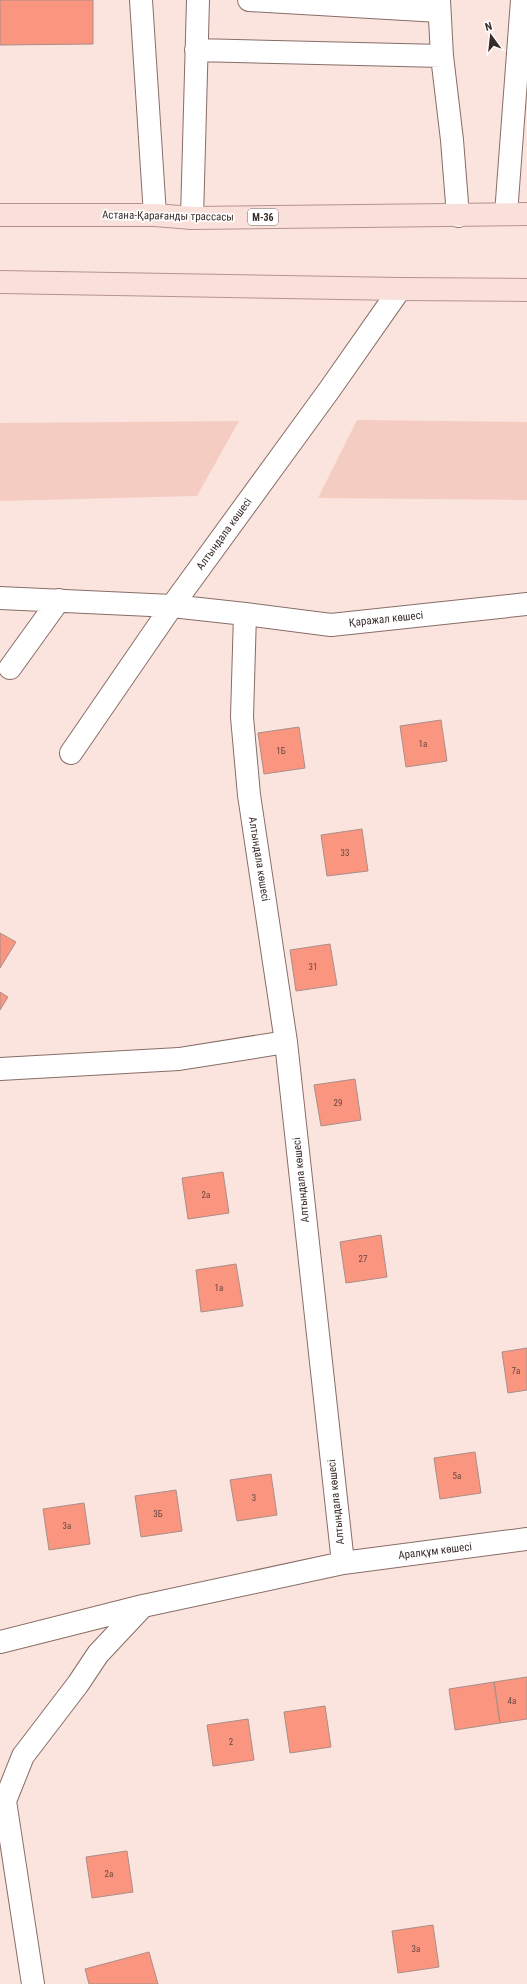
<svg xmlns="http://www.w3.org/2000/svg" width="527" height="1984" viewBox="0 0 527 1984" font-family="'Roboto Condensed',sans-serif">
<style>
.green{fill:#f5ccc2}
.building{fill:#fa9580;stroke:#aa8e88}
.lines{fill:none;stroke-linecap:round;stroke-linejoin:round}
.minor-casing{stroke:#886d67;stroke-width:24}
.major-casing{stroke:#b4938c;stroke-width:24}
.minor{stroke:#fff;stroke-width:22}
.major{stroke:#fae0da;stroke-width:22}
.labels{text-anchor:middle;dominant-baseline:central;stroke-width:3.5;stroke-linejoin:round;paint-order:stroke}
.number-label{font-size:9px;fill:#68463f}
.shield{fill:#fff;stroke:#746b69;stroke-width:1}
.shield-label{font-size:10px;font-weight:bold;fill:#382c29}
.street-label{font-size:11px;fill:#382c29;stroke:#fff}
</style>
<rect width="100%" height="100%" fill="#fce4de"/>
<path class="green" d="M357,420L527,422V500L318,498Z
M239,421L197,496L0,501V423Z"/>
<path class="building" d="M0,0H93V44L0,45Z
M441,720L447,761L406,767L400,726Z
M299,727L305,768L264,774L258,733Z
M362,829L368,871L327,876L321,835Z
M0,933L16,942L0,968Z
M330,944L337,985L296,991L290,950Z
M0,992L8,997L0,1010Z
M355,1079L361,1120L321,1126L314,1085Z
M223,1172L229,1213L188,1219L182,1178Z
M381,1235L387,1277L346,1283L340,1242Z
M236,1264L243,1306L201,1312L196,1270Z
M527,1348V1390L508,1393L502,1352Z
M475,1452L481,1493L440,1499L434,1458Z
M271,1474L277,1515L237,1521L230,1480Z
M176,1490L182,1531L141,1537L135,1496Z
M84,1503L90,1544L49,1550L43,1509Z
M527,1677V1719L500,1723L494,1682Z
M494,1682L500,1723L455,1730L449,1689Z
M325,1706L331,1747L290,1753L284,1712Z
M248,1719L254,1760L213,1766L207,1725Z
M127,1851L133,1892L92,1898L86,1857Z
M433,1925L439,1967L398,1973L392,1931Z
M149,1952L158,1984H89L85,1969Z"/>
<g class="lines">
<defs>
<path id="minor" d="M141,0L155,215
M249,0L439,11
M439,0L442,56L452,140L458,216
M196,50L442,56
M506,214L522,0
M192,218L198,0
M0,598L172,606
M245,614L331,625L527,604
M10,668L59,600
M71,753L172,606
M0,1069L179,1059L286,1042
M343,1563L286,1042L249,795L242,717L245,614L172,606L330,389L400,289
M0,1642L143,1606
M33,1984L5,1801L23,1756L78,1684L98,1654L143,1606L343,1563L527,1539"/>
<path id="major" d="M0,215H155L192,218L527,214
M0,282L400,289L527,290"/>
</defs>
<use href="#minor" class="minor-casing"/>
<use href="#major" class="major-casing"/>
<use href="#minor" class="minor"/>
<use href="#major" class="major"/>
</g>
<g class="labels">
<g class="number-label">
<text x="423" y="744">1а</text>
<text x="281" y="751">1Б</text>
<text x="345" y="853">33</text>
<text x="313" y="967">31</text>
<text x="338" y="1103">29</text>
<text x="206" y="1195">2а</text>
<text x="363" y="1259">27</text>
<text x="219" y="1288">1а</text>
<text x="516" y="1371">7а</text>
<text x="457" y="1476">5а</text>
<text x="254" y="1498">3</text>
<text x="158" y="1514">3Б</text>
<text x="67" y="1526">3а</text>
<text x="512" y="1701">4а</text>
<text x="231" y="1742">2</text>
<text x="109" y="1874">2а</text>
<text x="416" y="1949">3а</text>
</g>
<rect class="shield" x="248" y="209" width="30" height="16" rx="3"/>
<g class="shield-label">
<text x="263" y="217">M-36</text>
</g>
<g class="street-label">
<text transform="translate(168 216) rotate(1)">Астана-Қарағанды трассасы</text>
<text transform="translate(224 534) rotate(-54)">Алтындала көшесі</text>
<text transform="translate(386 619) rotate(-6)">Қаражал көшесі</text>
<text transform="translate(259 859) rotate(81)">Алтындала көшесі</text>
<text transform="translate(301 1180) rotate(-96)">Алтындала көшесі</text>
<text transform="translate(336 1502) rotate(-96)">Алтындала көшесі</text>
<text transform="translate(435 1551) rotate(-7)">Аралқұм көшесі</text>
</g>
</g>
<g transform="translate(491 36) rotate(345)" stroke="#ffffff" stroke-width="3" paint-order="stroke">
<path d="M0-3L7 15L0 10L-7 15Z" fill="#382c29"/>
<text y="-6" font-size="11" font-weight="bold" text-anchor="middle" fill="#382c29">N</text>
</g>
</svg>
